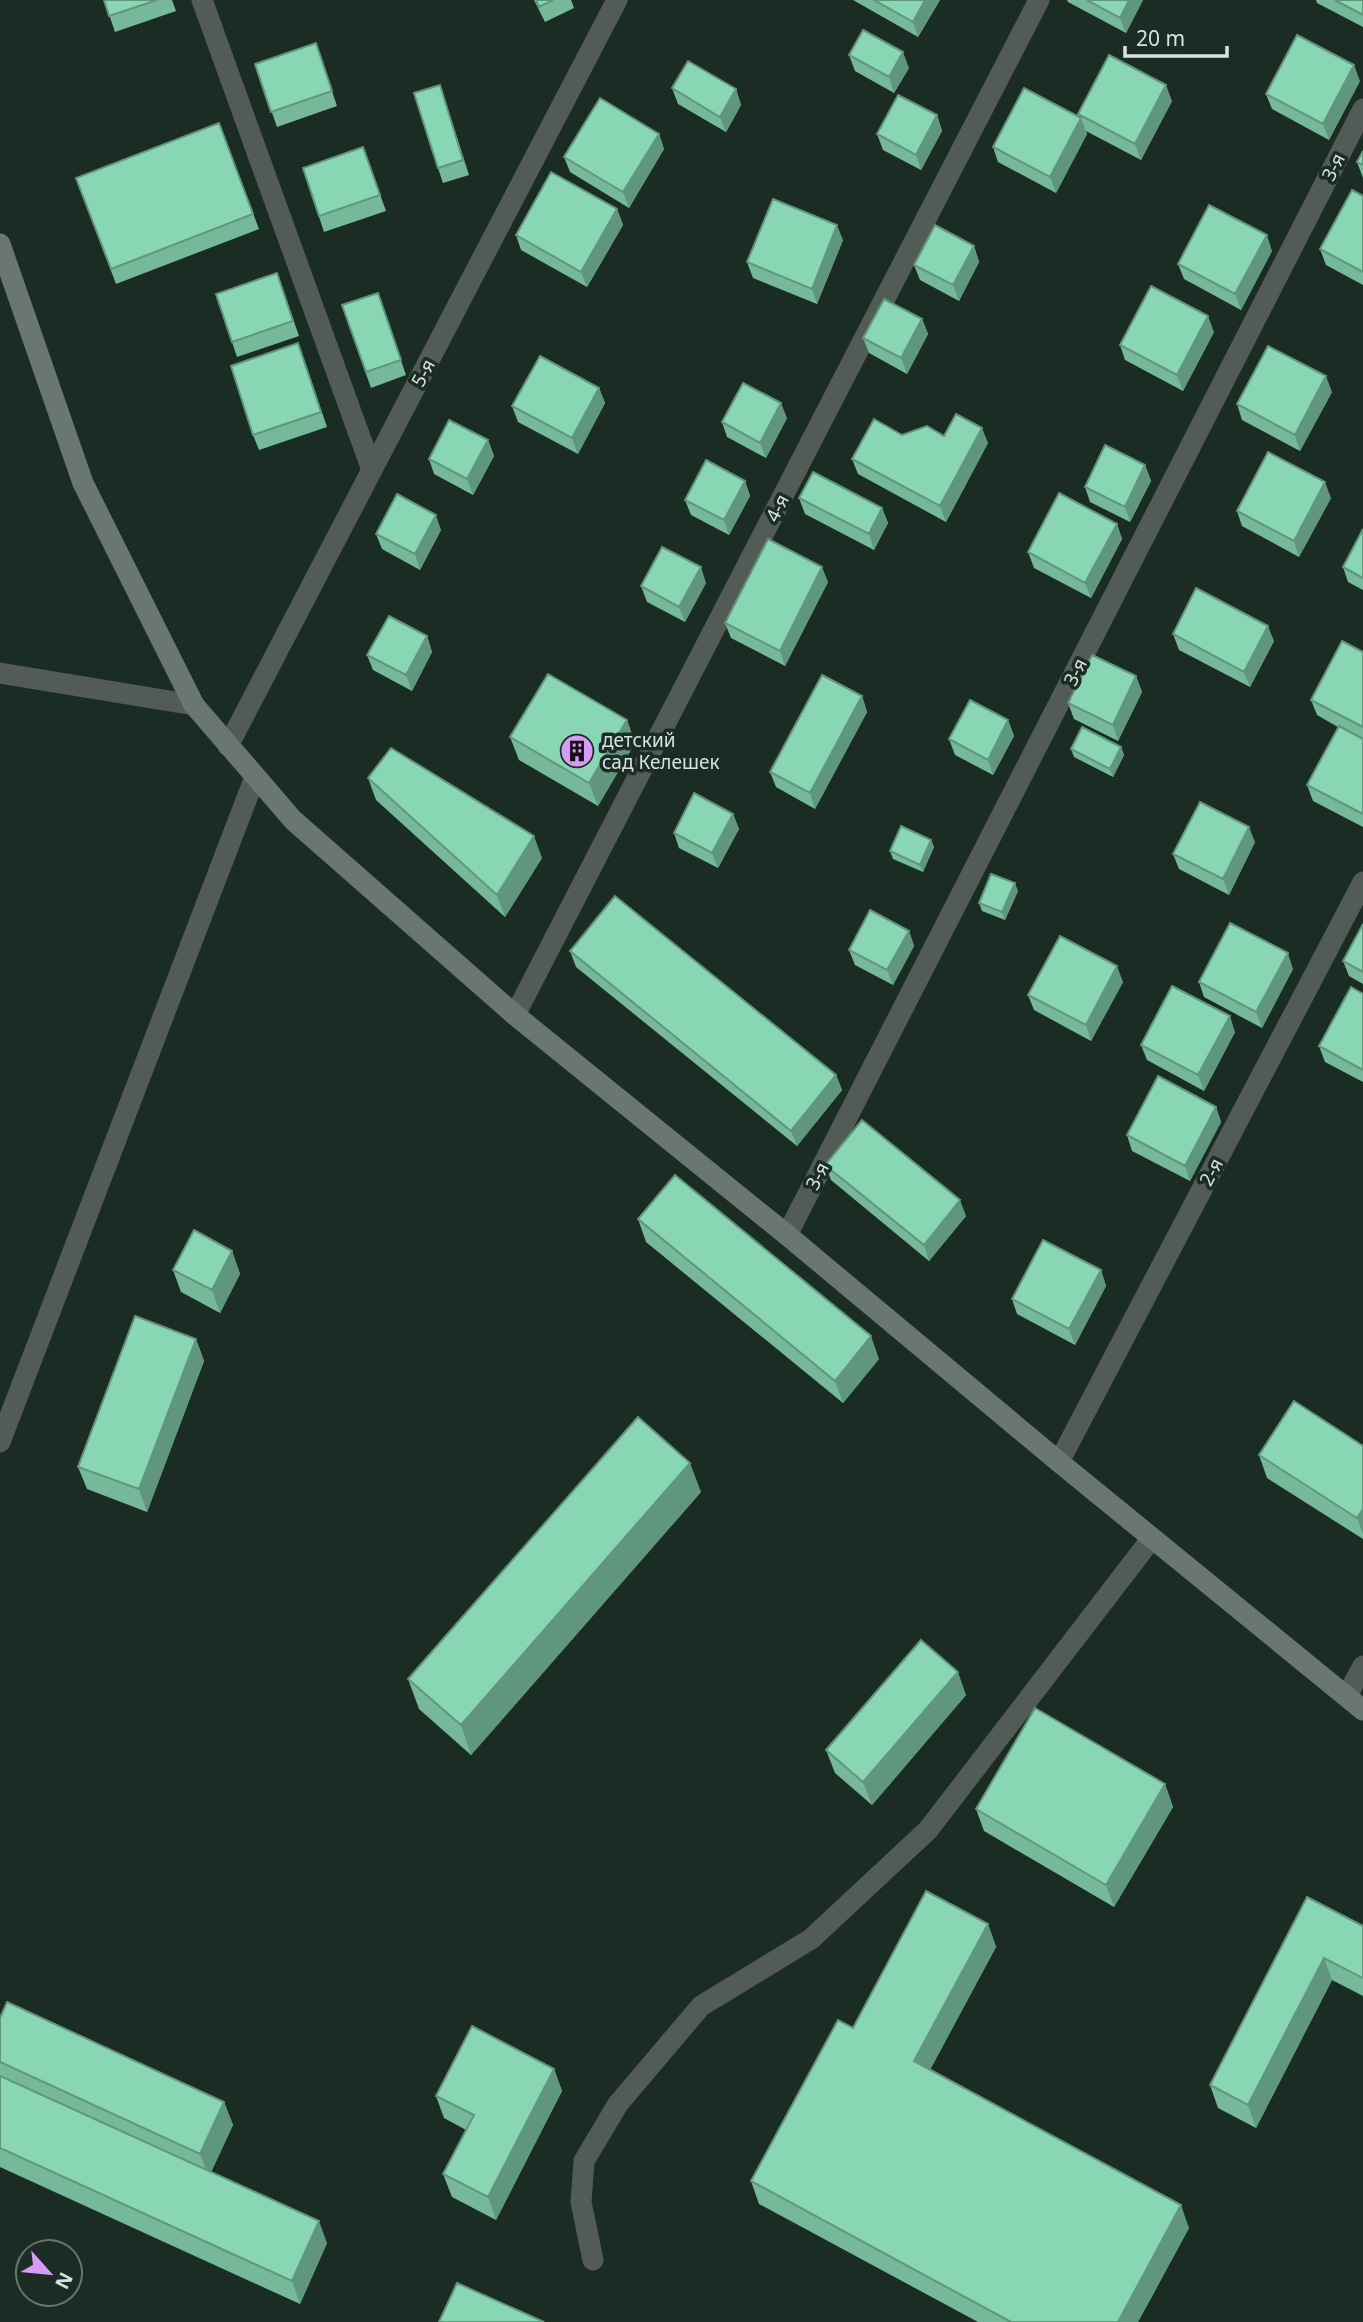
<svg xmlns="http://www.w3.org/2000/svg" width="1363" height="2322" viewBox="0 0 1363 2322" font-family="'Noto Sans',sans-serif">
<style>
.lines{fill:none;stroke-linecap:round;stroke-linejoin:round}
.street{stroke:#525b56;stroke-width:21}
.secondary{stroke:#6a7771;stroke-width:21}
.wall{fill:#75b89a}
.shaded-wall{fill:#5f967d}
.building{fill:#88d6b3;stroke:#5f967d;stroke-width:2}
.labels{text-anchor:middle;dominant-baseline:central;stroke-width:7;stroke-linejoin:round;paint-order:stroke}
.street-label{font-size:19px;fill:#d7e2dd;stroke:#1a2c24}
.poi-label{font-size:19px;fill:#d7e2dd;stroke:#1a2c24;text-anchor:start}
</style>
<rect width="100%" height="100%" fill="#1a2c24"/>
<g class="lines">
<path class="street" d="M202,0L372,470
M0,673L194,705
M228,746L617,0
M515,1015L1039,0
M787,1235L1363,109
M0,1442L255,777
M1059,1462L1363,882
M1347,1696L1363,1666
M593,2260L581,2202L584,2161L618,2104L701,2006L811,1939L928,1830L1152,1538"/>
<path class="secondary" d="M0,244L83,483L194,705L293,820L515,1015L787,1235L1059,1462L1363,1710"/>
</g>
<path class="wall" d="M104,0H172L176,11L115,32Z
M534,0H571L574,8L545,22Z
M853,0H940L918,37Z
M1067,0H1143L1126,33L1068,2Z
M1316,0H1363V27L1317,3Z
M316,43L337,106L277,127L255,64Z
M849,55L909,68L894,93L855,71Z
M1360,81L1329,140L1272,109L1266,94Z
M440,85L469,175L443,183L438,168Z
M672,88L736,89L741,105L726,132L678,104Z
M1172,101L1141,160L1086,131L1087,134L1056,193L998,162L993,147L1079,117L1078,114Z
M937,115L942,131L921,170L883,150L877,134Z
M219,123L259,229L116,284L76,178Z
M659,134L664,149L629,208L570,172L564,157Z
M363,147L386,211L324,232L303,168Z
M1363,151V178L1357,162Z
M1363,196V285L1326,265L1320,249Z
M617,209L623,225L587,287L521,250L516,235Z
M843,240L817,304L753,278L747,262Z
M974,246L979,262L959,301L920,280L914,265Z
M1272,251L1241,310L1184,279L1178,264Z
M277,273L299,336L237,357L216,294Z
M378,293L406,375L371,388L342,305Z
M922,319L928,334L907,374L869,353L863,338Z
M1214,332L1183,391L1125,360L1120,345Z
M304,359L327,427L259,450L253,435Z
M599,388L605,403L578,454L518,422L512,406Z
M1332,392L1300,451L1242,420L1237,404Z
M787,418L766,458L727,437L722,422Z
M902,435L944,436L988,443L946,522L858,474L852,459Z
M488,440L494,456L473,495L434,474L429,459Z
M1145,465L1151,481L1130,522L1090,502L1085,487Z
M745,481L750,496L729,535L691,515L685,500Z
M799,498L882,508L888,523L874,550L805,514Z
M1331,498L1299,557L1242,526L1237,511Z
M1117,524L1122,539L1091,598L1034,568L1028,552Z
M1363,529V590L1348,582L1343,567Z
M441,530L420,570L382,549L376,534Z
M828,582L785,666L731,638L725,623Z
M706,583L685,622L647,602L641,586Z
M1173,634L1274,641L1250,687L1179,650Z
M427,636L432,652L412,691L373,670L367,655Z
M1363,652V827L1313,801L1307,785L1338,727L1317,715L1311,700Z
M1136,676L1142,692L1118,741L1074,719L1068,703Z
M862,696L867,712L815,809L776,787L770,772Z
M627,720L635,743L598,806L519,760L510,737Z
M1008,720L1014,736L993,775L955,755L949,739Z
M1121,747L1124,755L1113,777L1074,757L1071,749Z
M368,778L542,858L505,917L376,800Z
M733,814L739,829L718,868L679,848L674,833Z
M931,840L934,847L923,872L893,859L890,851Z
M1255,842L1229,895L1179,869L1173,854Z
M1018,891L1005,920L982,911L979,903Z
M1363,924V984L1349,976L1343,961Z
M909,931L914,946L893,985L855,965L849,950Z
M570,951L836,1075L842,1090L797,1146L576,967Z
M1293,969L1262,1028L1204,997L1199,982Z
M1123,982L1091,1041L1034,1010L1028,995Z
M1363,994V1082L1325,1062L1319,1046Z
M1235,1032L1204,1091L1147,1060L1141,1045Z
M1216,1107L1221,1122L1190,1181L1132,1151L1127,1135Z
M825,1165L966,1216L929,1261L831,1180Z
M638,1219L879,1359L843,1403L646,1242Z
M232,1251L240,1274L220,1313L181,1292L173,1270Z
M1101,1270L1106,1286L1075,1345L1017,1314L1012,1299Z
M196,1339L204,1361L147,1512L87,1489L78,1467Z
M1363,1446V1539L1267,1478L1259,1455Z
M701,1492L471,1755L419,1709L408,1679Z
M966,1695L872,1805L835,1773L826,1750Z
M1165,1784L1173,1807L1114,1907L984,1831L976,1809Z
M1307,1897L1363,1926V1996L1332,1980L1256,2128L1218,2108L1210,2085Z
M988,1924L996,1947L930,2070L1189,2228L1138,2322H978L759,2204L751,2181L853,2028Z
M0,2018L224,2102L233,2125L211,2172L327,2243L300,2304L0,2167Z
M554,2069L562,2091L496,2220L452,2197L443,2174L466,2130L444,2118L436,2096Z"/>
<path class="shaded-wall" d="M925,0H940L918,37L913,22Z
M1129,0H1143L1126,33L1120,18Z
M903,52L909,68L894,93L889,77Z
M1354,65L1360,81L1329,140L1323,124Z
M440,85L445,100L469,175L463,160Z
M1166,85L1172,101L1141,160L1135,144Z
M736,89L741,105L726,132L720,117Z
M937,115L942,131L921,170L916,155Z
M1081,118L1087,134L1056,193L1050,177Z
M659,134L664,149L629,208L623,192Z
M617,209L623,225L587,287L581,272Z
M837,225L843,240L817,304L812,289Z
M1267,235L1272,251L1241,310L1235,294Z
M974,246L979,262L959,301L953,285Z
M1208,316L1214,332L1183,391L1177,375Z
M922,319L928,334L907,374L901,358Z
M1326,376L1332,392L1300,451L1295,435Z
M599,388L605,403L578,454L572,438Z
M781,403L787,418L766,458L760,443Z
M982,428L988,443L946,522L940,506Z
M488,440L494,456L473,495L467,479Z
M1145,465L1151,481L1130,522L1125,507Z
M745,481L750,496L729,535L724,520Z
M1325,482L1331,498L1299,557L1294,541Z
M882,508L888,523L874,550L869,534Z
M436,515L441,530L420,570L415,554Z
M1117,524L1122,539L1091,598L1085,583Z
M701,567L706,583L685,622L679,607Z
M822,567L828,582L785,666L780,651Z
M1268,626L1274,641L1250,687L1244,672Z
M427,636L432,652L412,691L406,675Z
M1136,676L1142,692L1118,741L1113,725Z
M862,696L867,712L815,809L810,793Z
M627,720L635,743L598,806L589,783Z
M1008,720L1014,736L993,775L988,760Z
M1121,747L1124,755L1113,777L1110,769Z
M733,814L739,829L718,868L712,853Z
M1249,827L1255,842L1229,895L1223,879Z
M534,836L542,858L505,917L497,895Z
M931,840L934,847L923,872L920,865Z
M1015,883L1018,891L1005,920L1002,912Z
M909,931L914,946L893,985L887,970Z
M1288,953L1293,969L1262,1028L1256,1012Z
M1117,966L1123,982L1091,1041L1086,1025Z
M1230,1016L1235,1032L1204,1091L1198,1075Z
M836,1075L842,1090L797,1146L791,1131Z
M1216,1107L1221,1122L1190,1181L1185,1166Z
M960,1200L966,1216L929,1261L924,1245Z
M232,1251L240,1274L220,1313L212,1290Z
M1101,1270L1106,1286L1075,1345L1069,1329Z
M871,1336L879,1359L843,1403L835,1381Z
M196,1339L204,1361L147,1512L139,1489Z
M690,1463L701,1492L471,1755L461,1725Z
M1363,1509V1534L1357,1518Z
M958,1672L966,1695L872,1805L863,1782Z
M1165,1784L1173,1807L1114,1907L1106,1885Z
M988,1924L996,1947L922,2084L914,2061Z
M1324,1958L1332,1980L1256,2128L1248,2105Z
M554,2069L562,2091L496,2220L488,2197Z
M224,2102L233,2125L209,2177L200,2154Z
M1181,2205L1189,2228L1138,2322H1118Z
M319,2221L327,2243L300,2304L292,2281Z"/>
<path class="building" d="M104,0H157L109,16Z
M536,0H553L539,7Z
M874,0H925L913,22Z
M1087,0H1129L1120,18Z
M1335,0H1363V15Z
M863,30L903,52L889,77L849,55Z
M1297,35L1354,65L1323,124L1266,94Z
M316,43L332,91L271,112L255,64Z
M1109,55L1166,85L1135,144L1078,114Z
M688,61L736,89L720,117L672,88Z
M440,85L463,160L438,168L414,93Z
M1024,88L1081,118L1050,177L993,147Z
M898,95L937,115L916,155L877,134Z
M600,98L659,134L623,192L564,157Z
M219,123L253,214L111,269L76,178Z
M363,147L380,195L319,216L303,168Z
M1363,151V165L1357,162Z
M551,172L617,209L581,272L516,235Z
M1352,190L1363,196V272L1320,249Z
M773,199L837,225L812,289L747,262Z
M1209,205L1267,235L1235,294L1178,264Z
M935,225L974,246L953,285L914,265Z
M277,273L293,321L232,342L216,294Z
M1151,286L1208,316L1177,375L1120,345Z
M378,293L401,360L366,372L342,305Z
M884,299L922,319L901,358L863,338Z
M298,343L321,412L253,435L231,366Z
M1268,346L1326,376L1295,435L1237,404Z
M540,356L599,388L572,438L512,406Z
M743,383L781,403L760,443L722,422Z
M956,414L982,428L940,506L852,459L874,419L902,435L927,426L944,436Z
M449,420L488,440L467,479L429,459Z
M1105,445L1145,465L1125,507L1085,487Z
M1268,452L1325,482L1294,541L1237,511Z
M706,460L745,481L724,520L685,500Z
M813,472L882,508L869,534L799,498Z
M1059,493L1117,524L1085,583L1028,552Z
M397,494L436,515L415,554L376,534Z
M1363,529V578L1343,567Z
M768,539L822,567L780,651L725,623Z
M662,547L701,567L679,607L641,586Z
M1196,588L1268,626L1244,672L1173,634Z
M389,616L427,636L406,675L367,655Z
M1342,641L1363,652V727L1311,700Z
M1092,655L1136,676L1113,725L1068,703Z
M548,674L627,720L589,783L510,737Z
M822,675L862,696L810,793L770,772Z
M970,700L1008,720L988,760L949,739Z
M1339,726L1363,739V814L1307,785Z
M1082,727L1121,747L1110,769L1071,749Z
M391,748L534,836L497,895L368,778Z
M694,793L733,814L712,853L674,833Z
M1200,802L1249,827L1223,879L1173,854Z
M901,826L931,840L920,865L890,851Z
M991,874L1015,883L1002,912L979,903Z
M615,896L836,1075L791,1131L570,951Z
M870,910L909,931L887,970L849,950Z
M1230,923L1288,953L1256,1012L1199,982Z
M1363,924V972L1343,961Z
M1060,936L1117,966L1086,1025L1028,995Z
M1172,986L1230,1016L1198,1075L1141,1045Z
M1351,987L1363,994V1070L1319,1046Z
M1158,1076L1216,1107L1185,1166L1127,1135Z
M862,1120L960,1200L924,1245L825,1165Z
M675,1175L871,1336L835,1381L638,1219Z
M194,1230L232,1251L212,1290L173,1270Z
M1043,1240L1101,1270L1069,1329L1012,1299Z
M135,1316L196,1339L139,1489L78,1467Z
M1294,1401L1363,1446V1509L1357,1518L1259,1455Z
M638,1417L690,1463L461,1725L408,1679Z
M921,1640L958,1672L863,1782L826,1750Z
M1035,1708L1165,1784L1106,1885L976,1809Z
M926,1891L988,1924L914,2061L1181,2205L1118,2322H1011L751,2181L838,2020L853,2028Z
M1307,1897L1363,1926V1978L1324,1958L1248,2105L1210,2085Z
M7,2002L224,2102L200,2154L0,2062V2018Z
M472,2026L554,2069L488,2197L443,2174L474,2115L436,2096Z
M0,2076L319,2221L292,2281L0,2148Z
M457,2283L544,2322H439Z"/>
<defs>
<symbol id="building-disc" viewBox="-11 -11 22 22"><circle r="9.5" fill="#d99af7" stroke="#1a2c24"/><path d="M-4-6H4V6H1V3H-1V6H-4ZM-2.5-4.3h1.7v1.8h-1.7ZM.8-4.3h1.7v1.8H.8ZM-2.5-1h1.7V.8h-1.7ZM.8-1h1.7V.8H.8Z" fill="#111"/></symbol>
</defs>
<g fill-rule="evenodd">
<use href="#building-disc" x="558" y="732" width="38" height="38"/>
</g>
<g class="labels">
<g class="street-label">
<text transform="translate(1333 167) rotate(-63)">3-я</text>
<text transform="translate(423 373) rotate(-62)">5-я</text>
<text transform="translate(777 508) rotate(-63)">4-я</text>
<text transform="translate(1075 672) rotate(-63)">3-я</text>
<text transform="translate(1211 1172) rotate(-62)">2-я</text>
<text transform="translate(817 1176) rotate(-63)">3-я</text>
</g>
<g class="poi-label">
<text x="602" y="740">детский<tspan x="602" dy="22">сад Келешек</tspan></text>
</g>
</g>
<g transform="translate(49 2273) rotate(117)"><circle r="33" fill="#1a2c24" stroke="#66756e" stroke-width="2"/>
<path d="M0-5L12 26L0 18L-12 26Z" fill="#d99af7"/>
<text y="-10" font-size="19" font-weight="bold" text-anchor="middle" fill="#d7e2dd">N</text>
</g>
<path d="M1125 46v10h102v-10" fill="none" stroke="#d7e2dd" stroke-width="3.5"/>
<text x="1136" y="46" font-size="21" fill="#d7e2dd" stroke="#1a2c24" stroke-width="5" paint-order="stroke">20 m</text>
</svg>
